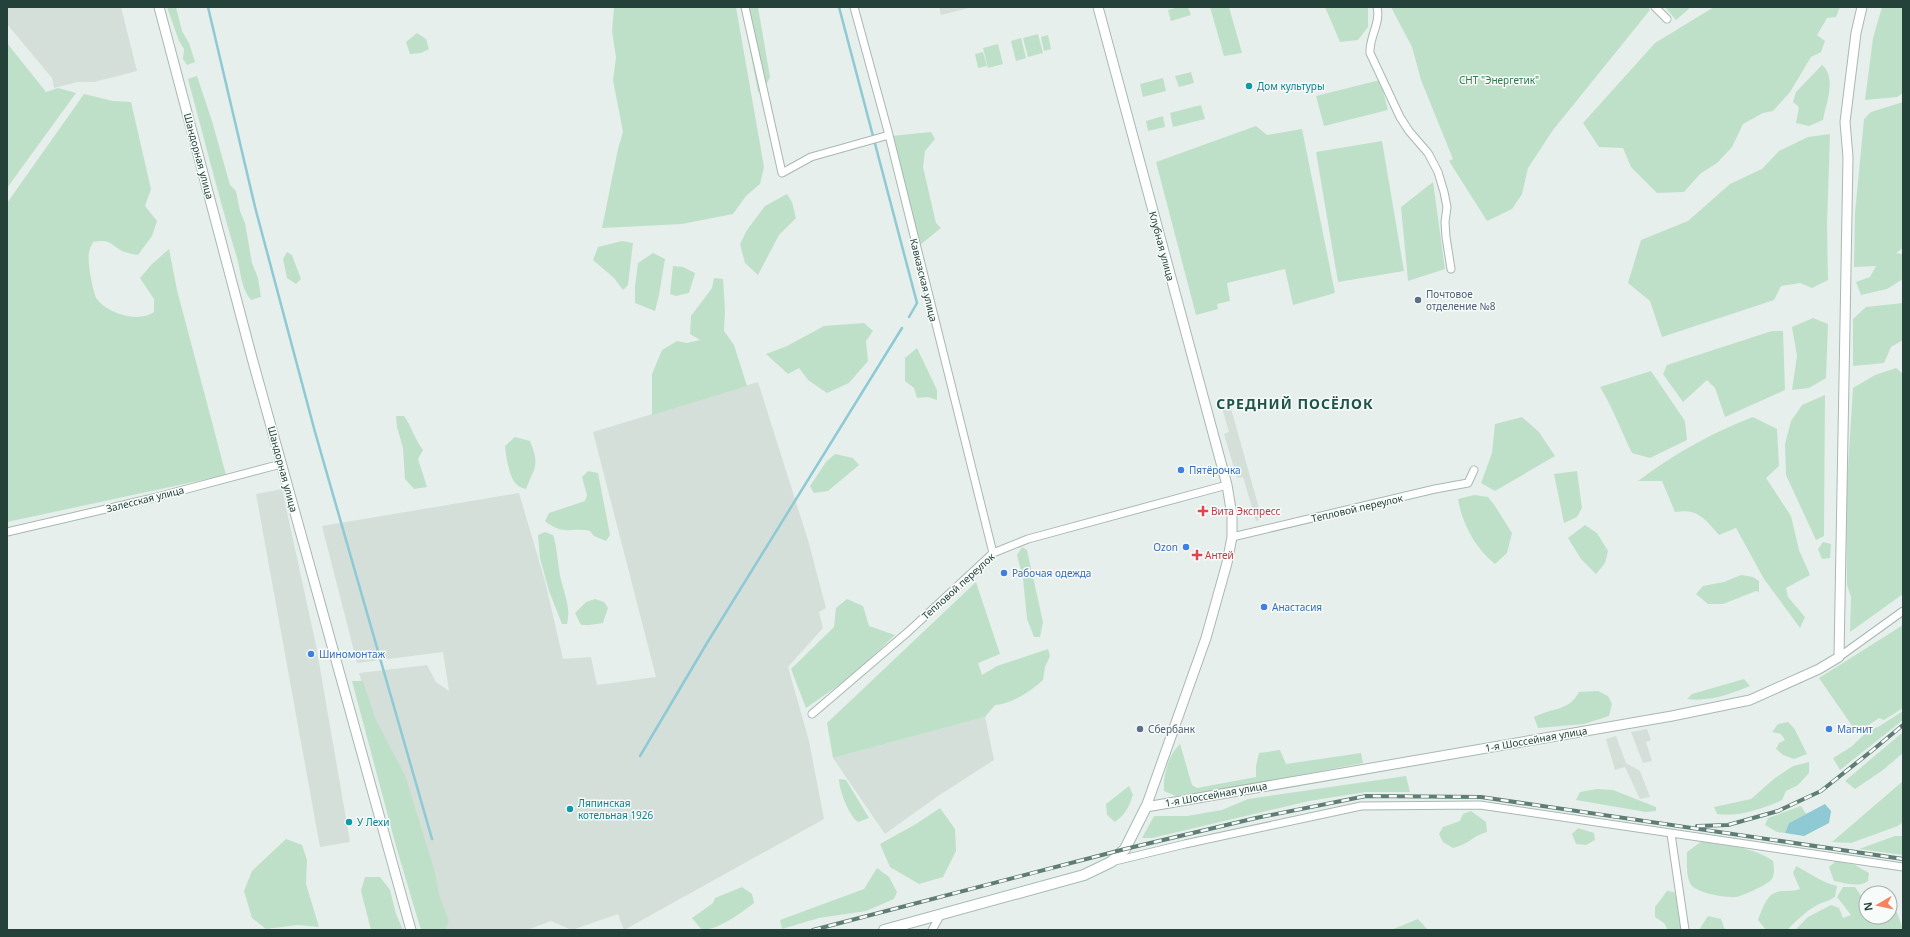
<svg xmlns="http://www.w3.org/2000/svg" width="1910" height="937" viewBox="0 0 1910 937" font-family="'Noto Sans',sans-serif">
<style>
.built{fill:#d4dfda}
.green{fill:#bfe0c8}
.water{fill:#8ec9d4}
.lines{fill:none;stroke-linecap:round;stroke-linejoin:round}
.stream{stroke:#8ec9d4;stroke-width:2.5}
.minor-casing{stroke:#a8b8b2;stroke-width:9}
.tertiary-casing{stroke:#a8b8b2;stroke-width:11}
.secondary-casing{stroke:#a4bbb3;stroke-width:12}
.minor{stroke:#fff;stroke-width:7}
.tertiary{stroke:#fff;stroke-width:9}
.secondary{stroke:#fff;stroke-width:10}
.rail-casing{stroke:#5f7d75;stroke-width:4}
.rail{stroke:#f7fbf9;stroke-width:2.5;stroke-dasharray:8;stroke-linecap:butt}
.culture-dot{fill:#0f9aa8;stroke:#f7fbf9;stroke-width:1.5}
.service-dot{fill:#5c6f8a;stroke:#f7fbf9;stroke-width:1.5}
.shop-dot{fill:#3f7fe0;stroke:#f7fbf9;stroke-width:1.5}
.health-dot{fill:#e0444e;stroke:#f7fbf9;stroke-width:1.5}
.labels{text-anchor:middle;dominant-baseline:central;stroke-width:3;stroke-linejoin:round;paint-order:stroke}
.park-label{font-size:10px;fill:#2d7a4b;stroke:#f7fbf9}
.culture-label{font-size:10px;fill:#0d838f;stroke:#f7fbf9;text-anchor:start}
.street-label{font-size:10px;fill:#24423a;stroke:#f7fbf9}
.service-label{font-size:10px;fill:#4e5e75;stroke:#f7fbf9;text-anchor:start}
.shop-label{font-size:10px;fill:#366cbe;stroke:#f7fbf9;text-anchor:start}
.health-label{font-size:10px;fill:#be3a42;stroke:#f7fbf9;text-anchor:start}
.district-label{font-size:14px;font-weight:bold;letter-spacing:1px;fill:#1f5548;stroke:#f7fbf9}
</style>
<rect width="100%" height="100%" fill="#e6efeb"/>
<path class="built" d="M7,7H121L137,71L94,82H78L54,88L52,78L7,24Z
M939,7H973L941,15Z
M758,382L808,540L826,608L819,612L823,628L788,667L809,741L824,819L624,930L618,914L572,930L551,921L527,930H433L359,673L427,665L436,682L449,691L443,652L357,663L322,526L519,493L545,581L563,659L591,657L597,685L656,677L593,432Z
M1230,405L1262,519L1256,521L1243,477L1237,478L1224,434L1229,432L1222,408Z
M282,489L316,645L350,842L320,847L256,494Z
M985,717L994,760L938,796L885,834L833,758Z
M1647,729L1651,740L1646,742L1652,761L1643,763L1631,732Z
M1616,736L1626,763L1640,771L1650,797L1640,799L1625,767L1615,770L1606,739Z"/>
<path class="green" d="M167,7H176L182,31L189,43L195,62L187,65L183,59L184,49L179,41Z
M614,7H736L764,167L760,184L746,196L733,214L682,224L602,228L618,149L623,132L613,80L616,57L612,31Z
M742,7H758L759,13L770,77L766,85L758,92Z
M1179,7H1188L1191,15L1171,21L1168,10Z
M1210,7H1229L1242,53L1224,56Z
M1325,7H1368V27L1358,40L1340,42Z
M1391,7H1648L1650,10L1553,130L1528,168L1522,194L1512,209L1487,221L1449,161L1453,159L1421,80L1412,47Z
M1665,7H1691L1676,20Z
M1714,7H1840L1836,17L1827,18L1817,35L1825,41L1821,52L1811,57L1790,92L1773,111L1763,113L1743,124L1732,147L1717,163L1700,174L1684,192L1657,193L1631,167L1623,148L1599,147L1583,123L1655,43Z
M1882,7H1903V93L1897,97L1865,100L1873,38Z
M417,33L426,39L429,49L421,53L410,54L406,42Z
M1038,34L1043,53L1028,57L1023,38Z
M1048,35L1051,49L1044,51L1041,37Z
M1021,38L1026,58L1016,61L1011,41Z
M7,43L46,92L58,88L76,93L7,188Z
M998,44L1003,64L988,68L983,48Z
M983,52L987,66L978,68L975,54Z
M1822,65C1837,77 1826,104 1823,120L1809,126L1796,123L1799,107L1793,102L1796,92Z
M1191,72L1194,83L1179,87L1175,76Z
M197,76L212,121L230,185L236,191L240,211L245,223L252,263L258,278L261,297L251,300C241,289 241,272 237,258C219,198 204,138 188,79Z
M1163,78L1166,91L1143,97L1140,84Z
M1380,80L1388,110L1324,126L1316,96Z
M84,94L113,101L131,102L151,189L145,206L157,221L152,236L138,255C133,254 127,253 122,251C108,243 111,239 93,242C92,245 89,249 89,253C87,260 93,294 97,299C108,314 139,323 154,312V299L140,278L151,265L169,249L177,290L226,475L7,522V203Z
M1903,102V248L1896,253L1903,254V279L1887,289L1861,295L1856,282L1870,277L1876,266L1854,267L1855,213L1864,119L1871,112Z
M1201,105L1205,119L1173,127L1170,113Z
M1163,116L1165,127L1148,131L1146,121Z
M1256,126L1267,135L1302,129L1335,293L1293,305L1285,269L1227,283L1230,301L1217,304L1218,309L1196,315L1156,162Z
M931,132L935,139L925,151L923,167L936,223L941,228L920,245L892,136Z
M1830,134L1827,226L1828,280L1812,288L1800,283L1781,286L1774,300L1662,337L1650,301L1628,283L1641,240L1688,221L1730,184L1762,169L1779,151L1808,137Z
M1382,141L1404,271L1338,282L1316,152Z
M1433,182L1445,269L1408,281L1401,207Z
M787,194L792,202L796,218L779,235L758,275L745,263L740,244L747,230L765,206Z
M622,241L633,243L628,285L623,290L614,278L593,260L598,247Z
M287,252L292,255L301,279L296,284L287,278L283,259Z
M653,253L665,259L659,295L655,311L635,303V286L638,263Z
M673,266L683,267L695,273L689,293L676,296L670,294Z
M714,278L723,279L725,310L724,331L734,345L747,386L652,415V374L662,350L677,341L687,343L700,340L690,334L691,316L712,288Z
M1903,303V340L1891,347L1884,363L1853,366V319L1866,307Z
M1813,318L1828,324L1826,378L1809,388L1792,390L1797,356L1792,327Z
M864,323L873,331L866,341L868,361L849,383L827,393L808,380L799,368L788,374L766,354L787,346L824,326Z
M1772,331H1783L1785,390L1725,417L1715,388L1707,380L1683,402L1663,374L1667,365Z
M917,348L937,390V400L928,397L917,398L914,388L905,381V358Z
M1896,368L1903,374V594L1850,632L1851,597L1847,585L1846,499L1853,388L1875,375Z
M1651,371L1685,421L1687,440L1650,458L1632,453C1621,431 1613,408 1600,387Z
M1825,395L1824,536L1816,540L1786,475L1785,444L1791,421L1802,405Z
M396,416H404C412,427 415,440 423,450L418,459L427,487L414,489L405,479L403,448L397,427Z
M1522,417L1539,432L1555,456L1495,491L1481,483L1492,453L1495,424Z
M1753,417L1777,429L1779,466L1766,478L1791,516L1799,550L1810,575L1786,588L1788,597L1805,617L1800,628L1764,579L1736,528L1719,535C1705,519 1698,508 1675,512L1662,481H1638C1672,455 1713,432 1753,417Z
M515,437L530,441C540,466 535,466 526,489C523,488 519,487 517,485C509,478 506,456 505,446Z
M835,454L853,458L859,465L828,491L814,493L810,486L826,462Z
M588,471L598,473L610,535L606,541L594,536L590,531C570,527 563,536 545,521L549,513L585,501L587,495L582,477Z
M1577,471L1582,508L1577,517L1564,523L1554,474Z
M1474,495L1488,497L1495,506L1512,533L1507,553L1495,564C1476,549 1462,524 1458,499Z
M1585,525L1597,533L1608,551L1605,563L1596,574L1581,559L1568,538Z
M545,532L553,535C557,547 557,557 559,569C561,588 572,605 567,624H562L549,591L540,558L538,535Z
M1823,542L1831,544L1830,558L1822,559L1818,549Z
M1022,547L1027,550L1043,622L1040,637H1034L1027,619L1023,579L1017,555Z
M1741,575L1753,577L1759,581V592L1756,591L1723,604H1708L1696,594L1703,586L1724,582Z
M976,582L1000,654L978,663L982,675L997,666L1048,649L1050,656L1045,667L1043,680C1031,691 1012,704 995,705L985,717L833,758L827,723Z
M595,599L604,602L608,608L603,623L590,625H581L575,613L586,602Z
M847,599L863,606L869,626L895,635L852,676L806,708L791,669L834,627L836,608Z
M1903,625V708L1884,720L1879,718L1857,733L1819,678Z
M1744,679L1750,686C1730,694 1709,702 1687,699L1692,694Z
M352,681H363L376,720L405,775L435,872L439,895L449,921L445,930H422L420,927L396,846Z
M1598,691L1608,696L1612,704L1609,716L1584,724L1538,728L1534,717C1553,707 1568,712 1579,692Z
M1903,711V720L1840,770L1833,758L1851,747L1869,730L1878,727Z
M1788,722L1794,728L1807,754L1794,759L1783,755L1776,749L1779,743L1785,740L1781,734L1772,732L1778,724Z
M1903,732V753L1883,770L1855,789L1845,781Z
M1180,744L1192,785L1197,788L1256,777V766L1259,753L1280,750L1286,764L1361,753L1363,763L1260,783L1176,796L1164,791C1163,775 1168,755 1180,744Z
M1809,762V773L1798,785L1786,791L1782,800C1762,809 1739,817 1717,814L1714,807L1751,799L1775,778L1793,766Z
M1406,776L1410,792H1366L1309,801L1152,838H1142L1154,816H1187L1222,810L1248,799Z
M839,779L846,780L869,818L858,822C849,816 839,790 839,779Z
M1903,781V822L1898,826L1851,843L1832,842Z
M1129,786L1133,795C1129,807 1125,815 1115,822L1107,815L1106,804Z
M1597,789L1613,790L1656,807V811L1646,812L1576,800L1580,792Z
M1801,806L1806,814L1789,823L1785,833L1777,832L1765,825L1768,818Z
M940,808L955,829L956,851L943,877L919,884L890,867L880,844L916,824Z
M1471,811L1486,822L1487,832C1472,836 1468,845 1453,848L1443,842L1439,834L1443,827L1460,821L1463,814Z
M1578,828L1594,833L1595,840L1586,845L1576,844L1572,834Z
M1895,836H1903V855L1859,849Z
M286,839L302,845L307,860L306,884L319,927L298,925L266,929L252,918L244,891L252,871Z
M1702,841C1726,846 1752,846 1773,861C1774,867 1775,873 1772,879C1769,884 1742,896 1736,897C1726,898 1694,893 1690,883C1686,875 1687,861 1687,852Z
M1836,861L1855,865L1869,873L1868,881C1859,888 1845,883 1834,881L1829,867Z
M1796,866C1812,874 1820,882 1837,886L1835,897C1829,901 1823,902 1817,905C1806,911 1796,921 1787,930H1766L1758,920C1762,910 1766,895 1777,892C1785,890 1792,892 1800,889L1793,873Z
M877,868L889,877L897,892L894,899L866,911L819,918L782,929L780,920L864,889Z
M365,877H380L390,890L396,914L403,930H371L361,891Z
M742,887L752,894L754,903C741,913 718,930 702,930L692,918L713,903L715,898Z
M1843,887H1855L1866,903V917H1890V909L1897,912L1903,930H1795L1808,917L1831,905L1839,908L1843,918L1851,915L1837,897Z
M1667,891L1674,892L1678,901L1682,930H1668L1664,923L1655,917V907Z
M1708,916L1721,919L1725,930H1699Z
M1418,919L1428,930H1391Z"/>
<path class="water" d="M1825,804L1831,811L1829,823L1804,836L1785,833L1789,823Z"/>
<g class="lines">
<path class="stream" d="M208,7L255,207L315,432L432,839
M839,7L917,303L909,317
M640,756L707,643L902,328"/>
<defs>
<path id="minor" d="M745,7L782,173L811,157L889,135
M854,7L889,135L993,553
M1377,7C1381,23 1369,37 1370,53L1400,117L1409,131L1428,153L1438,172L1444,192L1447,207L1445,222L1446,237L1451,269
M1655,7L1667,19
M7,532L153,498L281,464
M1232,537L1435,489L1468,483L1474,470
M1839,657L1903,611
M812,714L909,631L993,553L1028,539L1227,485
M1671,834L1685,930
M1111,862L1185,844L1361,806L1480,805L1903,867
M932,930L940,916"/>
<path id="tertiary" d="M159,7L252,358L411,930
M1098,7L1227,485L1232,515V537L1227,563L1206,638L1146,807L1672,716L1750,700L1819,669L1839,657L1848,157L1845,122L1856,33L1862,7"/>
<path id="secondary" d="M884,930L1084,875L1111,862L1125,849L1146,807"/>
</defs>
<use href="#minor" class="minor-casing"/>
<use href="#tertiary" class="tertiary-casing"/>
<use href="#secondary" class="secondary-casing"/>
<use href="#minor" class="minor"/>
<use href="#tertiary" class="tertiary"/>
<use href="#secondary" class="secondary"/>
<defs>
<path id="rail" d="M1697,826L1728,825L1778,811L1821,791L1874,749L1903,725
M813,930L1125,849L1256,818L1366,796L1481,797L1903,859"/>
</defs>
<use href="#rail" class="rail-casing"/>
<use href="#rail" class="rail"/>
</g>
<g class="culture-dot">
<circle cx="1249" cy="86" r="4"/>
<circle cx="570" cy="809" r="4"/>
<circle cx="349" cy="822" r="4"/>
</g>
<g class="service-dot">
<circle cx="1418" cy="300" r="4"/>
<circle cx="1140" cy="729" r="4"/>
</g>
<g class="shop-dot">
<circle cx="1181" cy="470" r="4"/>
<circle cx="1186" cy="547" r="4"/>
<circle cx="1004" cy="573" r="4"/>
<circle cx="1264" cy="607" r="4"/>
<circle cx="311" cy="654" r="4"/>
<circle cx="1829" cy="729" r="4"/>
</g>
<g class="health-dot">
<path d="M1201 505h4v4h4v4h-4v4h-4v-4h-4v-4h4z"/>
<path d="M1195 549h4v4h4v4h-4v4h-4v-4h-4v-4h4z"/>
</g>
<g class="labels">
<g class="park-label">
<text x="1499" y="80">СНТ "Энергетик"</text>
</g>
<g class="culture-label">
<text x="1257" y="86">Дом культуры</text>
<text x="578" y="803">Ляпинская<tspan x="578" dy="12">котельная 1926</tspan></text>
<text x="357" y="822">У Лехи</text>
</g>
<g class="street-label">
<text transform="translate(199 156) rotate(75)">Шандорная улица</text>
<text transform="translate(1162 246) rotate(75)">Клубная улица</text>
<text transform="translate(924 280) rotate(76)">Кавказская улица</text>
<text transform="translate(283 469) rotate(75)">Шандорная улица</text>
<text transform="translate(145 499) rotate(-14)">Залесская улица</text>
<text transform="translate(1357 508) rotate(-13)">Тепловой переулок</text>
<text transform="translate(958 586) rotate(-42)">Тепловой переулок</text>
<text transform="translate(1536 739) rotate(-10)">1-я Шоссейная улица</text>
<text transform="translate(1216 794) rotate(-10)">1-я Шоссейная улица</text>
</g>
<g class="service-label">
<text x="1426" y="294">Почтовое<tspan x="1426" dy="12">отделение №8</tspan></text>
<text x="1148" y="729">Сбербанк</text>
</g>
<g class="shop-label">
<text x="1189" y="470">Пятёрочка</text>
<text x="1178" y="547" text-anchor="end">Ozon</text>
<text x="1012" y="573">Рабочая одежда</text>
<text x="1272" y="607">Анастасия</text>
<text x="319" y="654">Шиномонтаж</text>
<text x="1837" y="729">Магнит</text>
</g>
<g class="health-label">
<text x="1211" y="511">Вита Экспресс</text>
<text x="1205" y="555">Антей</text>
</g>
<g class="district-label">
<text x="1295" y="403">СРЕДНИЙ ПОСЁЛОК</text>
</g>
</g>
<rect width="1910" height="937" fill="none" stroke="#24423a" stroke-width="16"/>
<g transform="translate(1878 905) rotate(261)"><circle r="19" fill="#f7fbf9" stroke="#a3b1ad"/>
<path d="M0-3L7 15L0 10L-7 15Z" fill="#f4845f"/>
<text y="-6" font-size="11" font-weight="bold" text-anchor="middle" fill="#24423a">N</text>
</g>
</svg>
